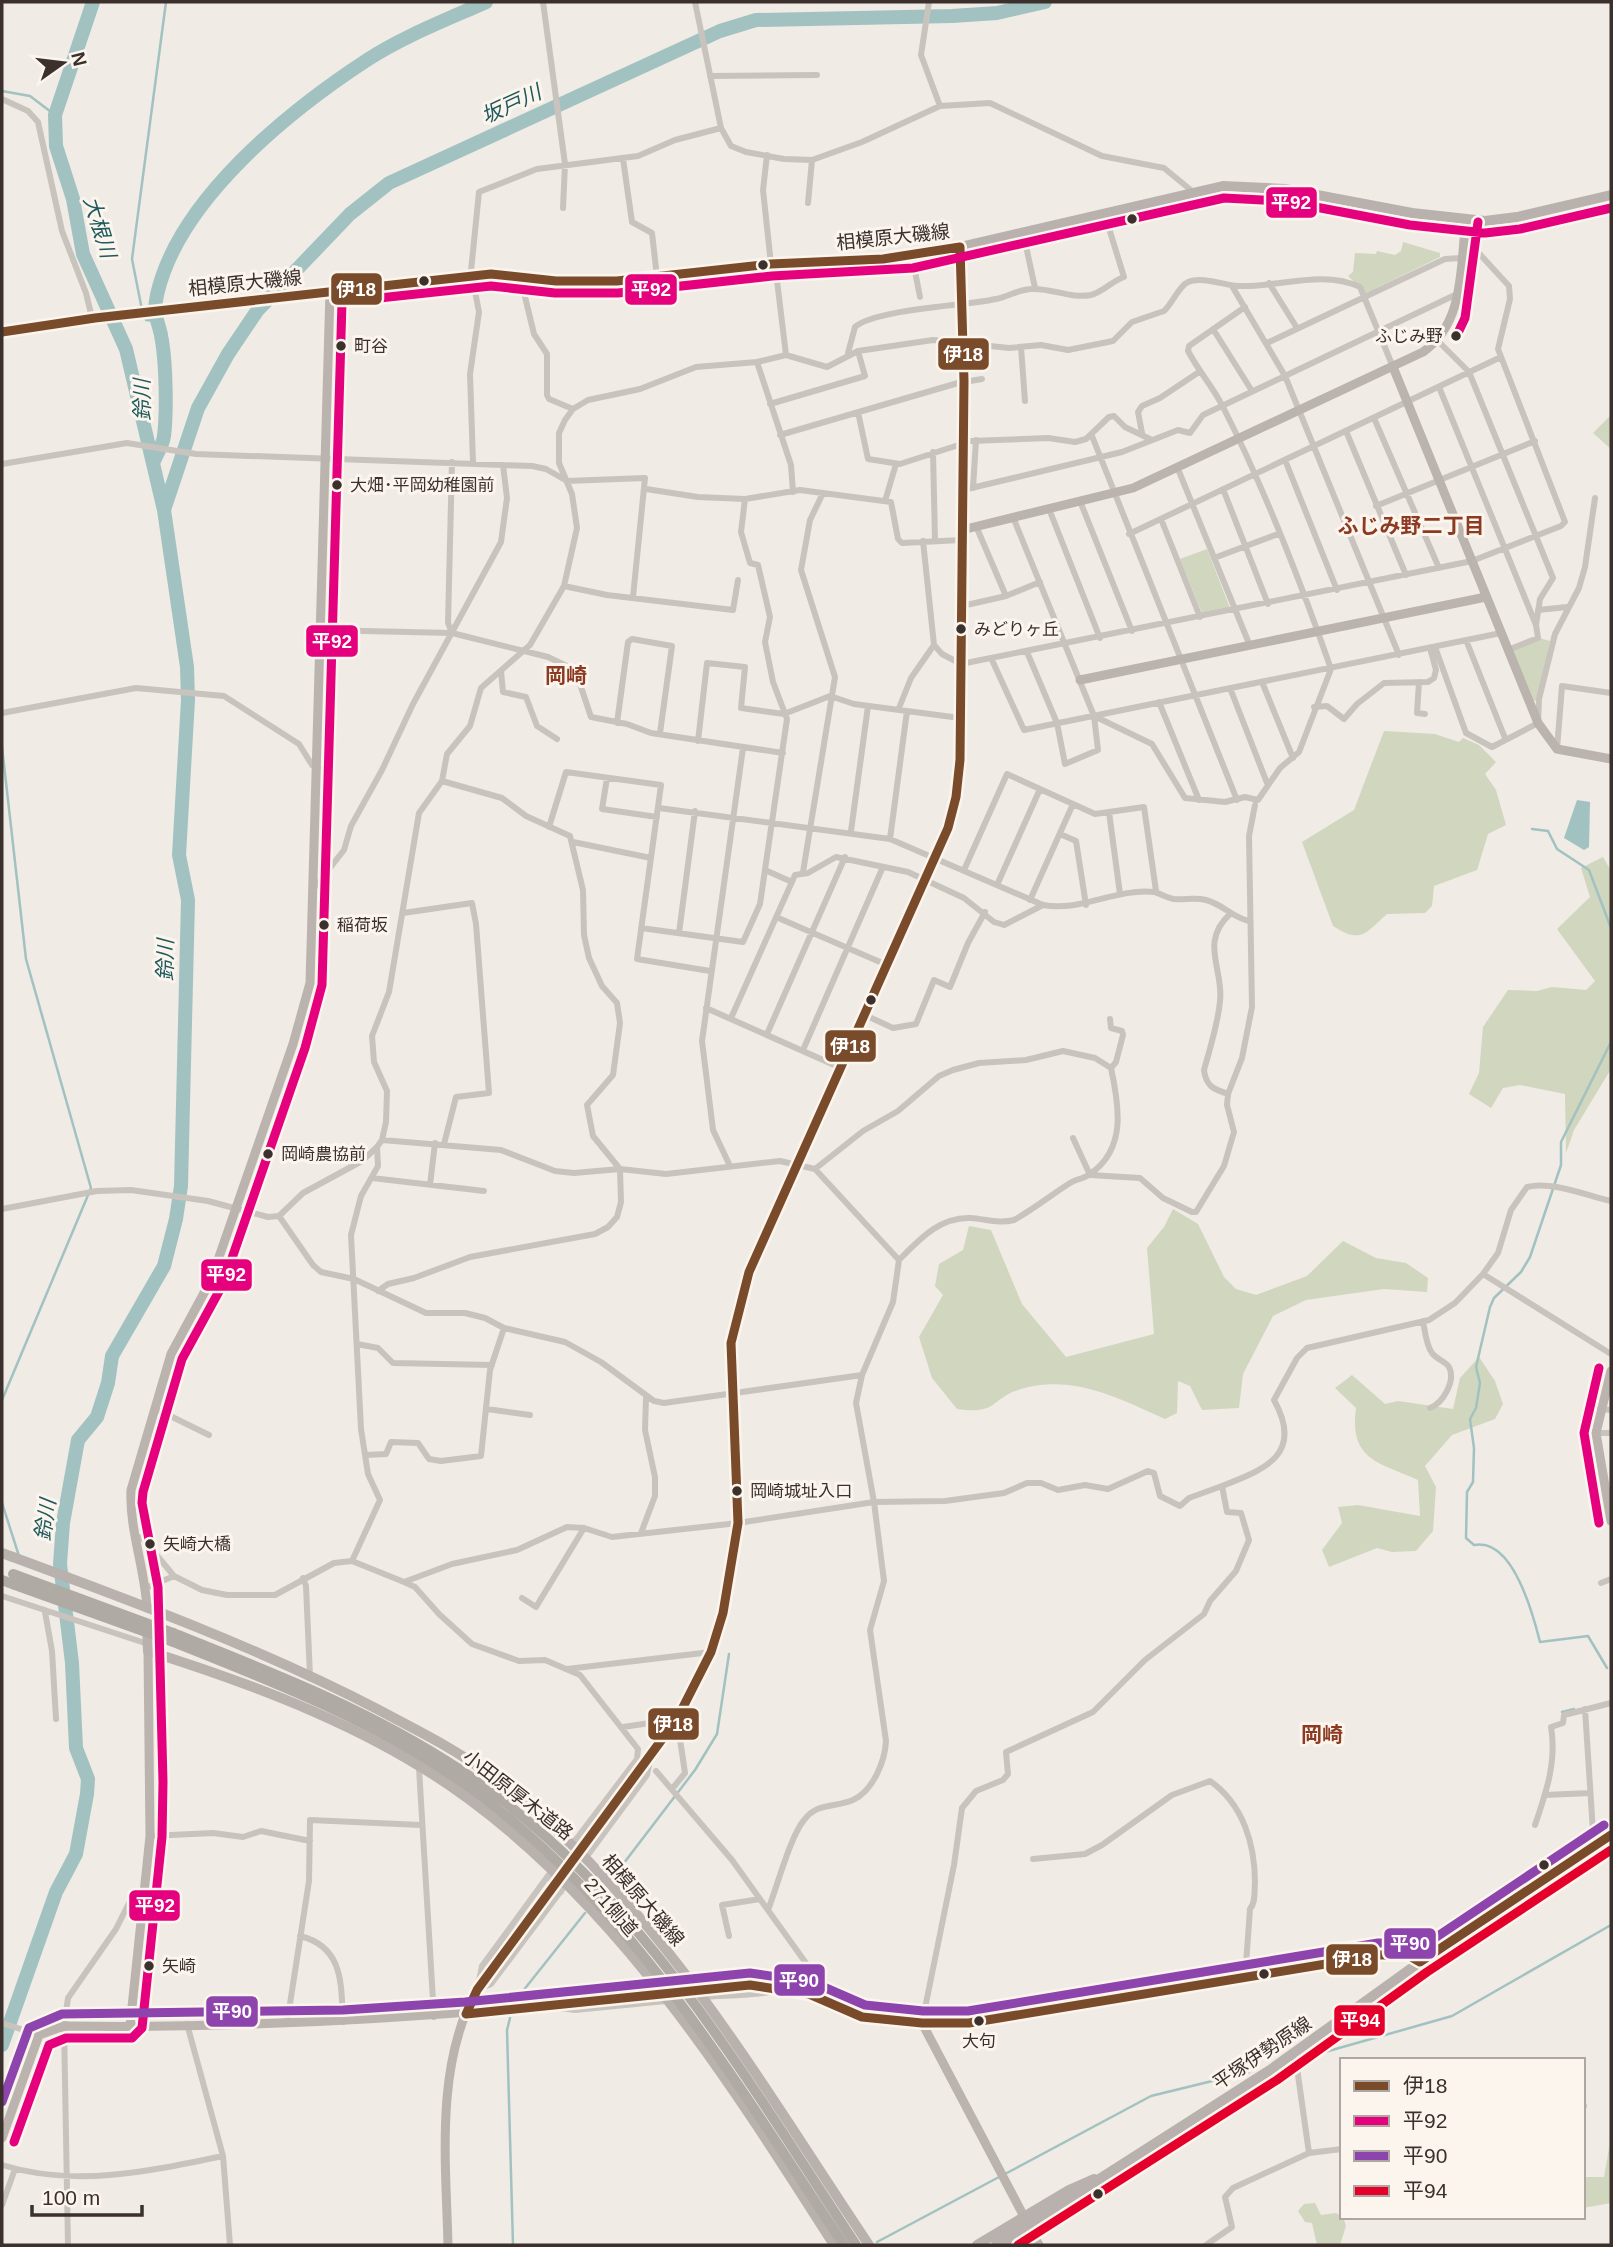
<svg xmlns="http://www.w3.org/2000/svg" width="1613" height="2247" viewBox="0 0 1613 2247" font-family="Helvetica,'Noto Sans JP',sans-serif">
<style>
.green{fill:#d1d6bf}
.water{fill:#a1c2c1}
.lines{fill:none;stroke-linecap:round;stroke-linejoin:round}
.stream{stroke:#a1c2c1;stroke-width:2.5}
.river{stroke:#a1c2c1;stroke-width:14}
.street{stroke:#c9c3be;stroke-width:6}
.secondary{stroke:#bab3ae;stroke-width:9}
.primary{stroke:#b8b1ad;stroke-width:10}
.highway{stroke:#afaaa4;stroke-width:10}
.secondary-bridge{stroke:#bab3ae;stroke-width:9}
.highway-bridge{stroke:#afaaa4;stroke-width:10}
.bus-1-casing{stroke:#fbf5ee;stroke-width:14}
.bus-2-casing{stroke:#fbf5ee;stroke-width:14}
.bus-3-casing{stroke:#fbf5ee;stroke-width:14}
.bus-4-casing{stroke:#fbf5ee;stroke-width:14}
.bus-1{stroke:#7a4b2a;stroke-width:9}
.bus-2{stroke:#e5007d;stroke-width:9}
.bus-3{stroke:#8e44ad;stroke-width:9}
.bus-4{stroke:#e4002b;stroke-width:9}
.bus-dot{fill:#3b302b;stroke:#fbf5ee;stroke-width:2.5}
.labels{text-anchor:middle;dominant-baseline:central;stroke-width:6;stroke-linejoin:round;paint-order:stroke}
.bus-label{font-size:17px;fill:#3b302b;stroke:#fbf5ee;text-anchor:start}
.street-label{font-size:19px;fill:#3b302b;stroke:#fbf5ee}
.water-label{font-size:21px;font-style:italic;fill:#1f5a5e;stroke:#fbf5ee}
.neighbourhood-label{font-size:21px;font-weight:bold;fill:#8c3b22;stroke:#fbf5ee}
.line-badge{stroke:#fbf5ee;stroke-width:2.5}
.badge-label{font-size:19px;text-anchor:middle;font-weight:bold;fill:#fff}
</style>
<rect width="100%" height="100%" fill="#f0ebe5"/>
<path class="green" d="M1403,242L1440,253V257L1366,293L1348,276L1353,272L1355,253L1376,254L1377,251L1395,255L1401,251Z
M1611,415V449L1593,433Z
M1207,549L1230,608L1202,613L1180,559Z
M1539,638L1550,641L1538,701L1531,700L1514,655V649Z
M1384,731L1435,734L1459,742L1463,738L1479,745L1496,762L1485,774L1496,790L1506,825L1488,834L1477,870L1434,886L1432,906L1425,913L1387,914C1366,932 1362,945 1333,926L1302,842L1354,810Z
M1603,857L1611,871V1069L1574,1130L1566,1153L1565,1094L1520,1085L1503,1088L1491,1108L1469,1094L1479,1073L1483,1027L1508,990L1537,991L1552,987L1586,990L1595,981L1557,929L1590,897L1581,868Z
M1173,1209L1198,1224L1224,1277L1236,1289L1256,1295L1307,1276L1343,1241L1376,1258L1406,1263L1428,1278L1427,1292L1384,1289L1306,1300L1273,1316L1243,1374L1239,1408L1202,1410L1190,1386L1178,1381L1177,1413L1165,1419C1118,1398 1073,1374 1021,1389C990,1398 999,1415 957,1409L932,1378L919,1337L943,1295L935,1286L939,1264L963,1250L969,1226L991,1230L1022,1304L1066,1357L1154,1334L1147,1248L1164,1227Z
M1479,1357L1495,1381L1503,1404L1495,1419L1452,1435L1425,1466L1436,1487L1433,1531L1416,1551L1392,1552L1377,1548L1329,1567L1322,1550L1342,1523L1338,1507L1358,1505L1420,1516L1418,1480C1378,1462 1349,1460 1356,1408L1335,1388L1352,1375L1385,1404L1398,1401L1453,1409L1460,1378Z
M1611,2137V2203L1583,2208V2177H1604Z
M1315,2203L1321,2215L1336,2213L1343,2217L1346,2226L1340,2245H1317L1312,2223L1305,2222L1298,2211L1304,2204Z"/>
<path class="water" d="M1577,800L1590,802L1589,847L1584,850L1564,838Z"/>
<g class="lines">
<path class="stream" d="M2,91L30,96L55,115
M142,310L132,259L166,2
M144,316L146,320L155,321
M2,747L26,959L91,1188L2,1400
M1532,829L1548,831L1557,849L1589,870L1611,928
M2,1503L19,1556
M1607,1668L1588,1636L1540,1642C1533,1614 1513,1537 1474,1545L1466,1538L1467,1492L1473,1482L1474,1448L1470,1419L1476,1408L1480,1383L1476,1367L1490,1307L1494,1298L1521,1272L1530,1257L1561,1165V1142L1611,1042
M1562,1712L1574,1709
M614,1876L695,1770L717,1734L729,1654
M515,2001L585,1913
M510,2018L507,2030L513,2245
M1318,2054L1452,2016L1611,1925
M1005,2174L1151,2096L1249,2072
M877,2242L999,2177"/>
<path class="river" d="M154,461C157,453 163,445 164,436C167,413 166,364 162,341C160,322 152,319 157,295C178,200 289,111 367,60C404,36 446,20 486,2
M164,510L198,408L228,354L257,311L350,214L389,183L720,31L756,20L952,16L997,13L1045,2
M2,2045L56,1892L76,1854L87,1794L88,1779L76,1748L72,1663L60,1564L63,1523L78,1440L97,1417L108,1383L112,1356L164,1266L176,1219L181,1186L188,900L179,855L188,700L187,667L164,510L126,349L83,254L73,199L56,146L55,115L93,2"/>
<path class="street" d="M543,2L565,164L563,208
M695,2L721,128L731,146L746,152L784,159L812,160L862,142L940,106L990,103L1102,156L1164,168L1192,191
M929,2L921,55L940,106
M710,76L817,75
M2,99L28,111L38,122L62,231L86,293L92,318
M767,155L763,190L771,264
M623,159L632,222L652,233L657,277
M808,203L812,160
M1023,232L1035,288
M912,256L920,297
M775,264L786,355
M520,276L534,334L547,354V395L549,399L573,409
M1269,283L1297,328
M1232,286L1285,376L1399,655
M1213,329L1252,391
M1438,341L1469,372L1553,578L1540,599L1536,625L1538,638L1508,650
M1267,343L1445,259L1461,258
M1021,347L1025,401
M848,353L855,327C875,309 965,306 996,299C1008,297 1019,289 1032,289C1052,288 1071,299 1091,295C1103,292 1112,281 1124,277L1104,212
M757,362L791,465L793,492
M1439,387L1536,625
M770,404L865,376L858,351
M858,412L868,459L900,464L971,441L1048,438L1075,442L1086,439L1109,417L1114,416L1125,427L1152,440
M1374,418L1439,568
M1346,431L1406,575
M1142,433L1138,412L1142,406L1160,398L1199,372
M780,435L958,383L982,379
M1092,436L1237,800
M933,452L935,540
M1285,460L1337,590
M452,462L448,623L452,633
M473,463L470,374L479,312L471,271L479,192L537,169L638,156L675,140L721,128
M2,464L127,443L196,454L532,466L546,469L567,481L645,478L633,597
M1178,469L1250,646
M973,488L976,440
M646,489L698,497L745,499L800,490L891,502L898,539L902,543L962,540
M1223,489L1268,604
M963,490L1122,452L1178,430L1190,433L1203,415L1457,294
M885,501L896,464
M1080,501L1132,631
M1376,506L1535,441
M1049,509L1100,638
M1013,517L1094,716L1098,750L1065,764L1057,723L1027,652
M1161,519L1200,617
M976,526L1006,596
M1129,534L1501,357
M923,541L934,645L942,654L961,664L1472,561L1561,526L1565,522L1498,349L1510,299L1509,286L1464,237
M1214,558L1278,534
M564,586L607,595L733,610L738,580
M962,606L1006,596L1040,582
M1538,610L1567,607
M321,630L452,633L548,657L571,668L577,675L591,717L627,724L651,733L783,753
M1466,640L1505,738
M1435,647L1466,733L1492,747L1538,723L1539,699L1555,634L1579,588L1585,567L1595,498
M992,660L1024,730L1501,633
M501,671L503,692L526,697L537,726L557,739
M1262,682L1293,758
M1419,682L1417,713L1425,714
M1230,688L1267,783
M1159,702L1199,800
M1314,707L1327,706L1344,719L1357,704L1384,683L1428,682L1434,678L1436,670L1430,648
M899,708L911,678L934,645
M2,713L136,688L224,696L299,744L312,765L318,768
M1094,716L1152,744L1185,798L1225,802L1245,797L1258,800L1280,768L1299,752L1331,669C1301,583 1263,485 1222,405C1212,386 1198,370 1188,351L1189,346L1245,307
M617,723L628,642L632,639L672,646L660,733
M698,741L707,663L745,667L741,708L784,714L830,696L854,704L960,718
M1557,749L1562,686L1611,693
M607,778L602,809L657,817
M659,808L890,839L1043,905C1082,912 1115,888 1154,892C1160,893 1166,898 1174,899C1184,900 1195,897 1206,900C1222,904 1232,917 1249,921
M1109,812L1120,894
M549,827L566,772L661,785L637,959L710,971
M851,831L868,706
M1060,834L1076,841L1086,905
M890,839L907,711
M573,842L651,858
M765,870L792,882
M964,870L1007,774L1095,814L1144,807L1156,891
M803,872L835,677L801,570L810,520L823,493
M997,885L1040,789
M315,887L344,850L351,826L382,770L413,704L501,542L507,498L503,465
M1030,900L1073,804
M403,913L472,903L476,924L489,1093L456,1097L444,1144
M776,917L887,965
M641,928L743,942L760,904L787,719L773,682L765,642L770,617L758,565L750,563L741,532L745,499
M679,933L695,811
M706,1008L841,1068
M865,1015L893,1028L916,1024L934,980L950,987L968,943L985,912
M731,1018L795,875L808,873L836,857L908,872L964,898L994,922L1004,925L1043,905
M1110,1019L1111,1028L1122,1031L1123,1035L1116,1062L1111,1068
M767,1034L845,857
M803,1050L882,869
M1228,1094C1213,1089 1206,1086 1204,1070C1210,1048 1218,1024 1220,1001C1224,970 1199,942 1230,914
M1073,1138L1090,1175L1140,1178L1163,1198L1192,1212H1196L1224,1166L1234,1132L1227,1105L1228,1094L1242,1058L1252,1007L1249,836L1255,805
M382,1140L501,1150L555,1171L574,1173L620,1169L666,1174L780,1161L815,1169L899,1260L893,1302L862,1375L856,1403L874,1502L884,1581L870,1630L886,1741C885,1761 873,1791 853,1800C834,1808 818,1802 804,1820C790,1837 777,1887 768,1910
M730,1166L713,1130L702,1041L743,748
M815,1169L863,1131L898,1111L939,1076L953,1070L979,1063L1026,1060L1063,1051L1095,1058L1111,1068C1119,1105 1127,1149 1090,1174C1084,1179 1076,1179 1070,1183C1051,1195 1034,1209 1014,1220C999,1224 986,1219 970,1218C939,1217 919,1240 899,1260
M372,1178L484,1191
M430,1185L435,1143
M2,1209L97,1191L131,1190L208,1201L268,1217L279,1216L303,1193L362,1161L377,1147L382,1140L386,1122L387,1091L374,1062L372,1036L389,992L419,813L442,781L447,754L470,726L481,688L530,645L564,586L577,528L572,494L559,463V433L565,420L573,409L588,400L640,389L696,367L757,362L786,355L827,367L858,351L933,340L1009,348L1041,345L1068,350L1113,341L1132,322L1164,311C1173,303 1178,287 1188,282C1201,276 1224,285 1237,286C1277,288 1322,269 1360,287L1393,367
M279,1216L313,1265L321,1272L354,1279L426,1313H465L485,1318L504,1328L565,1342L601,1362L654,1401L664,1403L862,1375
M1483,1274L1611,1354
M378,1291L388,1284L414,1278L470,1257L595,1234L608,1227L617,1217L621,1202L620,1169L593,1136L587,1105L613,1075L620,1023L617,1003L602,986L589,958L584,935L583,890L570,836L526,816L502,798L442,781
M1423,1321C1425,1331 1426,1345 1432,1353C1436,1359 1445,1361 1449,1367C1456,1381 1443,1403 1430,1408
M357,1344L378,1348L393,1363L492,1365
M154,1408L209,1435
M487,1409L530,1415
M1600,1409L1611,1410
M1596,1433H1611
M366,1455L386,1454L391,1442L418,1443L429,1459L441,1461L481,1456L490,1370L504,1328
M641,1533L655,1496V1477L645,1430L646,1398
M137,1536L144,1540L174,1576L202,1590L227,1595H275L334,1563L352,1561L404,1582L415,1587L439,1614L472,1644L519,1661L545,1660L580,1675L638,1749L637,1759L571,1846
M352,1561L380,1500L368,1474L361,1429L351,1235L361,1196L378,1166L377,1147
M303,1578L306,1586L310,1676
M404,1582L452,1564L517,1550L567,1527L584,1528L612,1537L738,1523L874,1502L945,1501L1004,1493L1027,1483H1041L1058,1490L1085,1485L1108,1489L1148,1471L1154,1473L1160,1496L1180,1506L1189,1498L1222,1486
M1601,1583L1611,1579
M146,1588L174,1576
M2,1596L148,1644
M522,1598L536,1607L584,1528
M45,1612L52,1651L56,1719
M567,1669L711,1652
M1585,1709L1593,1832L1597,1844
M623,1727L677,1719L685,1773L672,1789
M419,1768L434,2017
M656,1771L732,1860L821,1984L829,2002
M1545,1795L1590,1793
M1535,1825C1546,1793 1557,1761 1551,1727L1563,1723L1564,1715L1611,1703
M150,1836L213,1833L243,1837L261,1831L310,1841
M577,1839L586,1850H591
M585,1859L647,1775L651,1756
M1033,1859L1085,1854L1102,1845L1172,1795L1210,1781C1243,1804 1255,1844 1255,1883C1254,1892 1256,1902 1250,1909L1245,1978
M548,1877L560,1886L561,1892
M300,1936C344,1947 341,1984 343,2022
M729,1936L722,1905L760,1899
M479,1981L482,1966L553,1869
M477,1990L491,1984L567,1883
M702,1997C721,1995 763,1996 777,1990
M553,2007L575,2010L666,2001
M2,2023L39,2035
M287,2023L309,1881L310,1820L421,1825
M922,2023L954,1865L962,1808L976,1791L1003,1780L1008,1774L1006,1752L1093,1712L1145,1660L1204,1614L1210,1601L1236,1571L1249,1540L1241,1513L1227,1512L1222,1486C1266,1469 1304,1454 1274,1400L1297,1358L1307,1348L1429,1320L1455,1303L1483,1274L1498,1253L1511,1210L1527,1187C1553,1181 1585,1195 1611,1201
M187,2024L223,2156L230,2245
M1292,2055L1297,2068L1309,2153
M1583,2106H1584
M2,2165C75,2188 151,2171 223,2156
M2,2205L15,2169
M68,2245L64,2026L68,1998L116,1929L132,1897L144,1895
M1206,2245L1232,2227L1225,2197L1233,2188L1309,2153L1342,2149"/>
<path class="secondary" d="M960,247L962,318
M1393,367L1538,723L1557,749L1611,759
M962,530L1133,488L1423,352C1465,323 1460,267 1466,220
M1080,680L1486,597
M1611,1371L1596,1433L1611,1521
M147,1608C145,1569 129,1529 131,1490L171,1354L211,1280L293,1044L310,983L330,291
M587,1840L677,1719L711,1652L723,1613L738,1523L739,1494L731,1343L737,1310L749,1272L948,828L956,797L960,760L964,486
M702,1989L763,1986L809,1994L862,2017L922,2023H969L1380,1955H1408L1420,1962
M922,2023L1039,2245
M130,2026L150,1836L148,1651
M2,2138L39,2035L64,2026C261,2029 456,2016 652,1995
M448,2245C446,2162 435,2067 476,1991C496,1954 527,1920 552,1886"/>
<path class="primary" d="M2,332L95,318L491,274L556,281H617L771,264L912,256L960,247L1223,186L1285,189L1412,213L1485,221L1517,217L1611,195
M2,1553C129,1600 258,1647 379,1710C414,1729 450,1746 483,1770C651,1890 756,2077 869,2245
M147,1626L148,1651C259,1686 376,1730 470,1800C625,1915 732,2085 834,2245
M977,2245L1069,2190L1094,2179
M996,2245L1270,2070L1420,1962L1611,1835
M1012,2245L1021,2240L1028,2229"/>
<path class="highway" d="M2,1580L15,1585
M173,1633C271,1672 370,1710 459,1769C635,1885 743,2074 856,2245
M171,1641C269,1680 370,1719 457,1779C627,1896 732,2077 844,2245"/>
<path class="secondary-bridge" d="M962,318L964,486"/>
<path class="highway-bridge" d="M13,1574L173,1633
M15,1585L171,1641"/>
<defs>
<path id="bus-1" d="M2,332L95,318L491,274L556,281H617L771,264L883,259L960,247L964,381L960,760L956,797L948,828L749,1272L731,1343L738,1523L723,1613L711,1652L677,1719L477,1990L466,2014
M466,2014L750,1985L809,1994L862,2017L922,2023H969L1380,1955H1408L1420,1962L1611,1835"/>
<path id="bus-2" d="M1456,337L1465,318L1478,222
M1599,1523L1584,1433L1599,1368
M14,2142L49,2045L66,2038H132L142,2028L162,1837L163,1782L158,1587L142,1503L143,1492L182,1359L223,1284L305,1048L322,985L342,302L491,286L555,293H618L772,276L913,268L1224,198L1284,201L1410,225L1485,233L1520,229L1611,208"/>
<path id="bus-3" d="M2,2102L29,2028L62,2014L343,2010L465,2002L750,1973L812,1982L865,2005L923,2011H968L1378,1943H1409L1420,1948L1604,1825"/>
<path id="bus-4" d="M1018,2245L1277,2080L1427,1972L1611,1850"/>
</defs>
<use href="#bus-1" class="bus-1-casing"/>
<use href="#bus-2" class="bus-2-casing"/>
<use href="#bus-3" class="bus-3-casing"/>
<use href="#bus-4" class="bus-4-casing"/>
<use href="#bus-1" class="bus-1"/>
<use href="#bus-2" class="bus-2"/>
<use href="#bus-3" class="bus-3"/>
<use href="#bus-4" class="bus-4"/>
</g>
<g class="bus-dot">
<circle cx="1132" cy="219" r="6"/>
<circle cx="763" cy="265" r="6"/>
<circle cx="424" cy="281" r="6"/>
<circle cx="1456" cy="336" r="6"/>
<circle cx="341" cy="346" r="6"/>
<circle cx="337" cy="485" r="6"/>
<circle cx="961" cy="629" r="6"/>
<circle cx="324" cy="925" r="6"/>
<circle cx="871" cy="1000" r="6"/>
<circle cx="268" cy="1154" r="6"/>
<circle cx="737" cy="1491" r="6"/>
<circle cx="150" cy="1544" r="6"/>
<circle cx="1544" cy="1865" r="6"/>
<circle cx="149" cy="1966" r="6"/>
<circle cx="1264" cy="1974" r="6"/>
<circle cx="979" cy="2021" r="6"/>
<circle cx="1098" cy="2194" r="6"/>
</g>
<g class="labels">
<g class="bus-label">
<text x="1443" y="336" text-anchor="end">ふじみ野</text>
<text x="354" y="346">町谷</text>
<text x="350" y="485">大畑･平岡幼稚園前</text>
<text x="974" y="629">みどりヶ丘</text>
<text x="337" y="925">稲荷坂</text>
<text x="281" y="1154">岡崎農協前</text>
<text x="750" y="1491">岡崎城址入口</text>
<text x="163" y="1544">矢崎大橋</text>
<text x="162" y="1966">矢崎</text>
<text x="979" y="2041" text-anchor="middle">大句</text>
</g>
<g class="street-label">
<text transform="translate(893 237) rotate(-6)">相模原大磯線</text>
<text transform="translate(245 283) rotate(-6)">相模原大磯線</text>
<text transform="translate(518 1795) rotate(38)">小田原厚木道路</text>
<text transform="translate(643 1900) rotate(49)">相模原大磯線</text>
<text transform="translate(611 1907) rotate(49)">271側道</text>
<text transform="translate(1262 2053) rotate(-34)">平塚伊勢原線</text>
</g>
<g class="water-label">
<text transform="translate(511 104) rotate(-25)">坂戸川</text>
<text transform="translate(100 227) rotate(73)">大根川</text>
<text transform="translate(142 400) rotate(-91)">鈴川</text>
<text transform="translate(165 960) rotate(-89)">鈴川</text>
<text transform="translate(45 1520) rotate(-82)">鈴川</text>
</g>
<g class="neighbourhood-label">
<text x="1411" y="525">ふじみ野二丁目</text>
<text x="566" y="675">岡崎</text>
<text x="1322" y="1734">岡崎</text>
</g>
</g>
<g class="line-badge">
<rect x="1265" y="186" width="53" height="33" rx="7" fill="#e5007d"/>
<rect x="330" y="272" width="53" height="34" rx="7" fill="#7a4b2a"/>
<rect x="624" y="273" width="54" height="33" rx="7" fill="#e5007d"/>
<rect x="937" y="337" width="53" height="34" rx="7" fill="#7a4b2a"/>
<rect x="305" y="624" width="54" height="34" rx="7" fill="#e5007d"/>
<rect x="824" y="1029" width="53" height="34" rx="7" fill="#7a4b2a"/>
<rect x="200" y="1258" width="53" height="34" rx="7" fill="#e5007d"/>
<rect x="647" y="1707" width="53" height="34" rx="7" fill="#7a4b2a"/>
<rect x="128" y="1889" width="53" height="33" rx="7" fill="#e5007d"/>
<rect x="1383" y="1927" width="54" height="33" rx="7" fill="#8e44ad"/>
<rect x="1325" y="1943" width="54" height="33" rx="7" fill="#7a4b2a"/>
<rect x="773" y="1963" width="53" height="34" rx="7" fill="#8e44ad"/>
<rect x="205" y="1995" width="54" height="33" rx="7" fill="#8e44ad"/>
<rect x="1333" y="2004" width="53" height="33" rx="7" fill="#e4002b"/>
</g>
<g class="badge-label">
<text x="1291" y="209">平92</text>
<text x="356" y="296">伊18</text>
<text x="651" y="296">平92</text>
<text x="963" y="361">伊18</text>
<text x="332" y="648">平92</text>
<text x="850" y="1053">伊18</text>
<text x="226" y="1281">平92</text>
<text x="673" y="1731">伊18</text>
<text x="155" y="1912">平92</text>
<text x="1410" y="1950">平90</text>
<text x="1352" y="1966">伊18</text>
<text x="799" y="1987">平90</text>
<text x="232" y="2018">平90</text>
<text x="1360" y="2027">平94</text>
</g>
<rect width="1613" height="2247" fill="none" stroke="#3b302b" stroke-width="7"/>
<rect x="1340" y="2058" width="245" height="161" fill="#fbf5ee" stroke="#aea6a0" stroke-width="2"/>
<rect x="1354" y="2081" width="35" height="10" fill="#7a4b2a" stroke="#aea6a0" stroke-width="2"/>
<text x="1403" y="2093" font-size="21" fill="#3b302b">伊18</text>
<rect x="1354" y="2116" width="35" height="10" fill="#e5007d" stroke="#aea6a0" stroke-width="2"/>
<text x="1403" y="2128" font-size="21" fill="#3b302b">平92</text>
<rect x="1354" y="2151" width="35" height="10" fill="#8e44ad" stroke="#aea6a0" stroke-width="2"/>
<text x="1403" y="2163" font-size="21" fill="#3b302b">平90</text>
<rect x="1354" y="2186" width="35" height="10" fill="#e4002b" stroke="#aea6a0" stroke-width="2"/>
<text x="1403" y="2198" font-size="21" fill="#3b302b">平94</text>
<g transform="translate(63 63) rotate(76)" stroke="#fbf5ee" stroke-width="5" paint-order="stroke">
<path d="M0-5L12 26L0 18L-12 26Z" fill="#3b302b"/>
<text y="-10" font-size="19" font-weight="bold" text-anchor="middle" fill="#3b302b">N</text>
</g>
<path d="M32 2205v10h110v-10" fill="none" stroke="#3b302b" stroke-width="3.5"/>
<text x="42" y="2205" font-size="21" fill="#3b302b" stroke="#fbf5ee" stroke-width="5" paint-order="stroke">100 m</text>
</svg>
